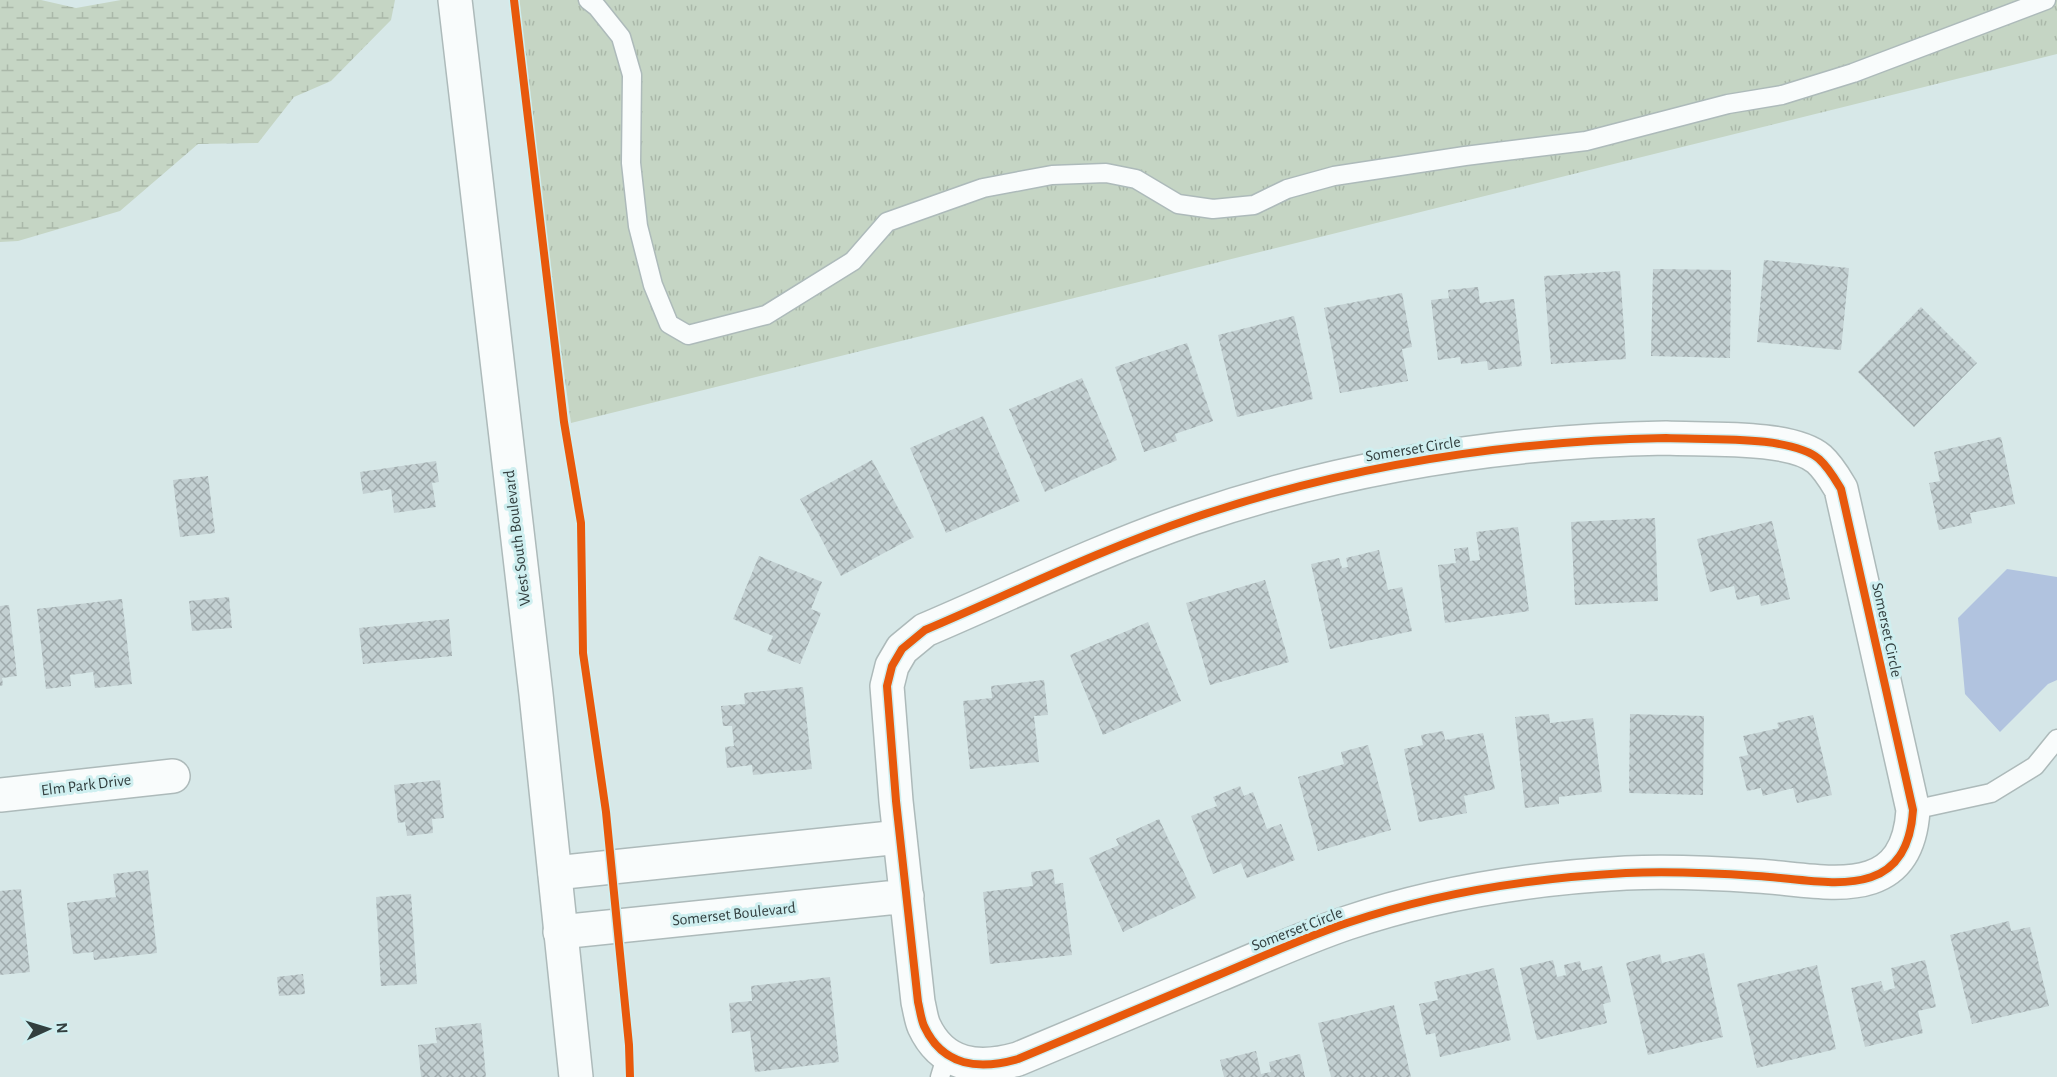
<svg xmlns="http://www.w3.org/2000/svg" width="2057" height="1077" viewBox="0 0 2057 1077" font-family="'Alegreya Sans',sans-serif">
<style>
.grass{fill:url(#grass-tufts)}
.wetland{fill:url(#wetland-marsh)}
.water{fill:#b1c3df}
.building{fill:url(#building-cross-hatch)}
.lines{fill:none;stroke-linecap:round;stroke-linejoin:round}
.lane-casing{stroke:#adbaba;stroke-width:21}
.street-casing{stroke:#adbaba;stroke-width:36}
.secondary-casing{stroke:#adbaba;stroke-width:36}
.lane{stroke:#f9fcfc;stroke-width:18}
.street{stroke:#f9fcfc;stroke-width:33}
.secondary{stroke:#f9fcfc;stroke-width:33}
.cycleway-casing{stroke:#cfeff0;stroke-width:11}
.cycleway{stroke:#e8590c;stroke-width:8}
.labels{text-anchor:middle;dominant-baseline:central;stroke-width:6;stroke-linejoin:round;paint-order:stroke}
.street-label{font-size:16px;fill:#323f3f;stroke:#cfeff0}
</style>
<defs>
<pattern id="grass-tufts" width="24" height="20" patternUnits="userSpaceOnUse" patternTransform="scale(1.5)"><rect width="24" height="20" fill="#c5d5c4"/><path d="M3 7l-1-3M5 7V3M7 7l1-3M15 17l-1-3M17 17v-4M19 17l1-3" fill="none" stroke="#aab8a9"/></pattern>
<pattern id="wetland-marsh" width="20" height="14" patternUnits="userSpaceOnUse" patternTransform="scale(1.5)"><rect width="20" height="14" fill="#c5d5c4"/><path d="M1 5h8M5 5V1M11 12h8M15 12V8" fill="none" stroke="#aab8a9"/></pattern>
<pattern id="building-cross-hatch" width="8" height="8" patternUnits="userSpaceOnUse" patternTransform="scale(1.5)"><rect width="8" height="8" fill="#c3d0d2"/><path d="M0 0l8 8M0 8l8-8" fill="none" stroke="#9faaac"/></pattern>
</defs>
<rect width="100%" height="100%" fill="#d7e8e8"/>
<path class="grass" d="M512,0H2057V54L571,423Z"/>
<path class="wetland" d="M0,0H41L76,8L121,0H395L391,20L331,81L294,97L258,143L198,144L120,211L18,241L0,242Z"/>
<path class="water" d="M2007,569L2057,577V680L2048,684L2000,732L1965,694L1958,618Z"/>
<path class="building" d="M1764,260L1849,268L1841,350L1757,342Z
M1653,269L1731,270L1730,358L1651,356Z
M1620,271L1626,359L1551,364L1544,276Z
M1478,287L1480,303L1514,299L1522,366L1488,370L1487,361L1461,364L1460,357L1438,360L1431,300L1449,298L1448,290Z
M1402,293L1412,347L1402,349L1408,381L1340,393L1324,308Z
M1921,307L1977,363L1914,427L1858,372Z
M1294,316L1313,399L1237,417L1218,335Z
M1187,343L1213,421L1175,434L1177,441L1144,452L1115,367Z
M1082,378L1117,460L1045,492L1009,409Z
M983,416L1020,501L946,533L910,448Z
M2001,437L2015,504L1970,513L1972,523L1939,530L1929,483L1940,481L1934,452Z
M872,460L914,537L841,576L800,499Z
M436,461L439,482L432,483L436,507L394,513L391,489L363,494L360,472Z
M208,476L215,533L180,537L173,480Z
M1655,518L1658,601L1575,605L1571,522Z
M1772,521L1790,599L1761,606L1759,595L1737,600L1734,586L1710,592L1697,539Z
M1518,527L1529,611L1445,623L1438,565L1456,563L1454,549L1468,547L1470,561L1480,560L1476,532Z
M1379,550L1388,590L1402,587L1412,631L1330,649L1311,564L1339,558L1342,568L1348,567L1346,558Z
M759,556L822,582L811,609L821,613L800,664L767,651L773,636L733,619Z
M1265,580L1289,662L1210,685L1186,603Z
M229,597L232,628L192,631L189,601Z
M122,599L132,684L95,688L93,672L70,675L71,686L46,689L37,609Z
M9,605L17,676L2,678L3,685L0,686V606Z
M449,619L452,656L363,664L359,628Z
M1148,622L1181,701L1103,735L1070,655Z
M1044,680L1048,715L1034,716L1039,762L970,769L963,701L992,698L991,686Z
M803,687L812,769L753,775L752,765L727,768L725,747L734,746L732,726H723L721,706L745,704L744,693Z
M1549,714L1550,723L1593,718L1602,792L1559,797V804L1525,808L1515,717Z
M1630,714L1704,716L1703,795L1629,793Z
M1813,715L1832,795L1797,803L1793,788L1763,796L1761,788L1747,791L1739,757L1748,755L1743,736L1779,728L1777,723Z
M1443,731L1445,740L1483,733L1495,789L1464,796L1467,813L1419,822L1404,749L1423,745L1421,735Z
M1368,745L1391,830L1318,851L1298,777L1344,764L1341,752Z
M440,780L444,818L432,819L433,833L407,836L405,822L398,823L394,785Z
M1240,786L1244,796L1253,792L1267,829L1281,824L1295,860L1247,878L1241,863L1213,874L1191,816L1217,806L1213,797Z
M1159,819L1196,898L1123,932L1089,858L1119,845L1116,839Z
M1053,869L1055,884L1063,883L1072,955L990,964L983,892L1033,886L1031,872Z
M148,870L157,953L94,960L93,952L73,954L67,903L116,897L113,874Z
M21,889L30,972L0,975V891Z
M411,894L417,984L381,986L376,897Z
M2009,921L2011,931L2030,927L2049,1006L1972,1024L1950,935Z
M1704,953L1723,1037L1648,1055L1626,963L1660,954L1662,963Z
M1553,960L1557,977L1566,975L1564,965L1580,961L1582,971L1602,966L1611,1002L1603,1004L1607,1023L1537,1040L1520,968Z
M1925,960L1936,1007L1918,1011L1923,1033L1865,1047L1851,988L1881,981L1884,991L1895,988L1891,968Z
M1817,965L1836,1049L1757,1068L1737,984Z
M1494,968L1511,1040L1440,1057L1435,1033L1426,1035L1419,1004L1438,1000L1434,982Z
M303,974L305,994L279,996L277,977Z
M830,977L839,1062L755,1072L750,1031L732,1033L729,1003L752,1001L751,986Z
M1394,1005L1411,1077H1331L1318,1023Z
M481,1023L486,1077H421L418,1045L437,1043L435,1028Z
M1256,1051L1261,1074L1271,1072L1269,1062L1300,1054L1305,1077H1224L1220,1060Z"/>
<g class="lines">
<defs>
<path id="lane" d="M588,0L597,7L621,37L632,75L631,163L638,226L653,285L669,324L688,335L766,315L853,261L887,222L983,188L1052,175L1106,173L1136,179L1178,204L1213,209L1254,205L1287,189L1334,176L1465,156L1586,141L1728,104L1782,95L1853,73L2046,0
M1913,810L1991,793L2035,766L2057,739
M940,1077L947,1054"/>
<path id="street" d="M1666,438C1705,440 1791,435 1819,459C1829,468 1835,479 1841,489L1913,810C1907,906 1824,880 1757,876C1714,873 1669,871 1626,873C1532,878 1436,893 1347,923C1303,938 1259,958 1216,976C1150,1004 1084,1031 1018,1059C979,1070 943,1067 924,1026C921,1019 920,1010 918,1002L896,801L887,686L892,666L902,649L925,630C1014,592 1102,549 1193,518C1346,466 1505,441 1666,438Z
M0,795L173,776
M555,873L900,837
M560,932L907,896"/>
<path id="secondary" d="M455,0L536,694L576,1077"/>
</defs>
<use href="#lane" class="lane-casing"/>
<use href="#street" class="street-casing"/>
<use href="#secondary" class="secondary-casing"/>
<use href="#lane" class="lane"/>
<use href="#street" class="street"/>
<use href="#secondary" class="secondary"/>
<defs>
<path id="cycleway" d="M514,0L564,422L581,523L583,653L606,812L629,1045L630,1077
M1666,438C1705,440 1791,435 1819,459C1829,468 1835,479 1841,489L1913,810C1907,906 1824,880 1757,876C1714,873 1669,871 1626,873C1532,878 1436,893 1347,923C1303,938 1259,958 1216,976C1150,1004 1084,1031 1018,1059C979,1070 943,1067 924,1026C921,1019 920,1010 918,1002L896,801L887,686L892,666L902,649L925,630C1014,592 1102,549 1193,518C1346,466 1505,441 1666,438Z"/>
</defs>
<use href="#cycleway" class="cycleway-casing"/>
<use href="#cycleway" class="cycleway"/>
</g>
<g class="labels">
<g class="street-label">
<text transform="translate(1413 449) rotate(-9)">Somerset Circle</text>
<text transform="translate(517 538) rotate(-97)">West South Boulevard</text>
<text transform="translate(1887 630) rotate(78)">Somerset Circle</text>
<text transform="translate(86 785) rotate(-7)">Elm Park Drive</text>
<text transform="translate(734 914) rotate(-6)">Somerset Boulevard</text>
<text transform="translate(1297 929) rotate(-21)">Somerset Circle</text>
</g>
</g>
<g transform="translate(48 1029) rotate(86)" stroke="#cfeff0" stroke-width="4.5" paint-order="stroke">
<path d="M0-4.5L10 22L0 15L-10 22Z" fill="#323f3f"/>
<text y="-9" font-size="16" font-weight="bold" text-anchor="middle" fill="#323f3f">N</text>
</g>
</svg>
